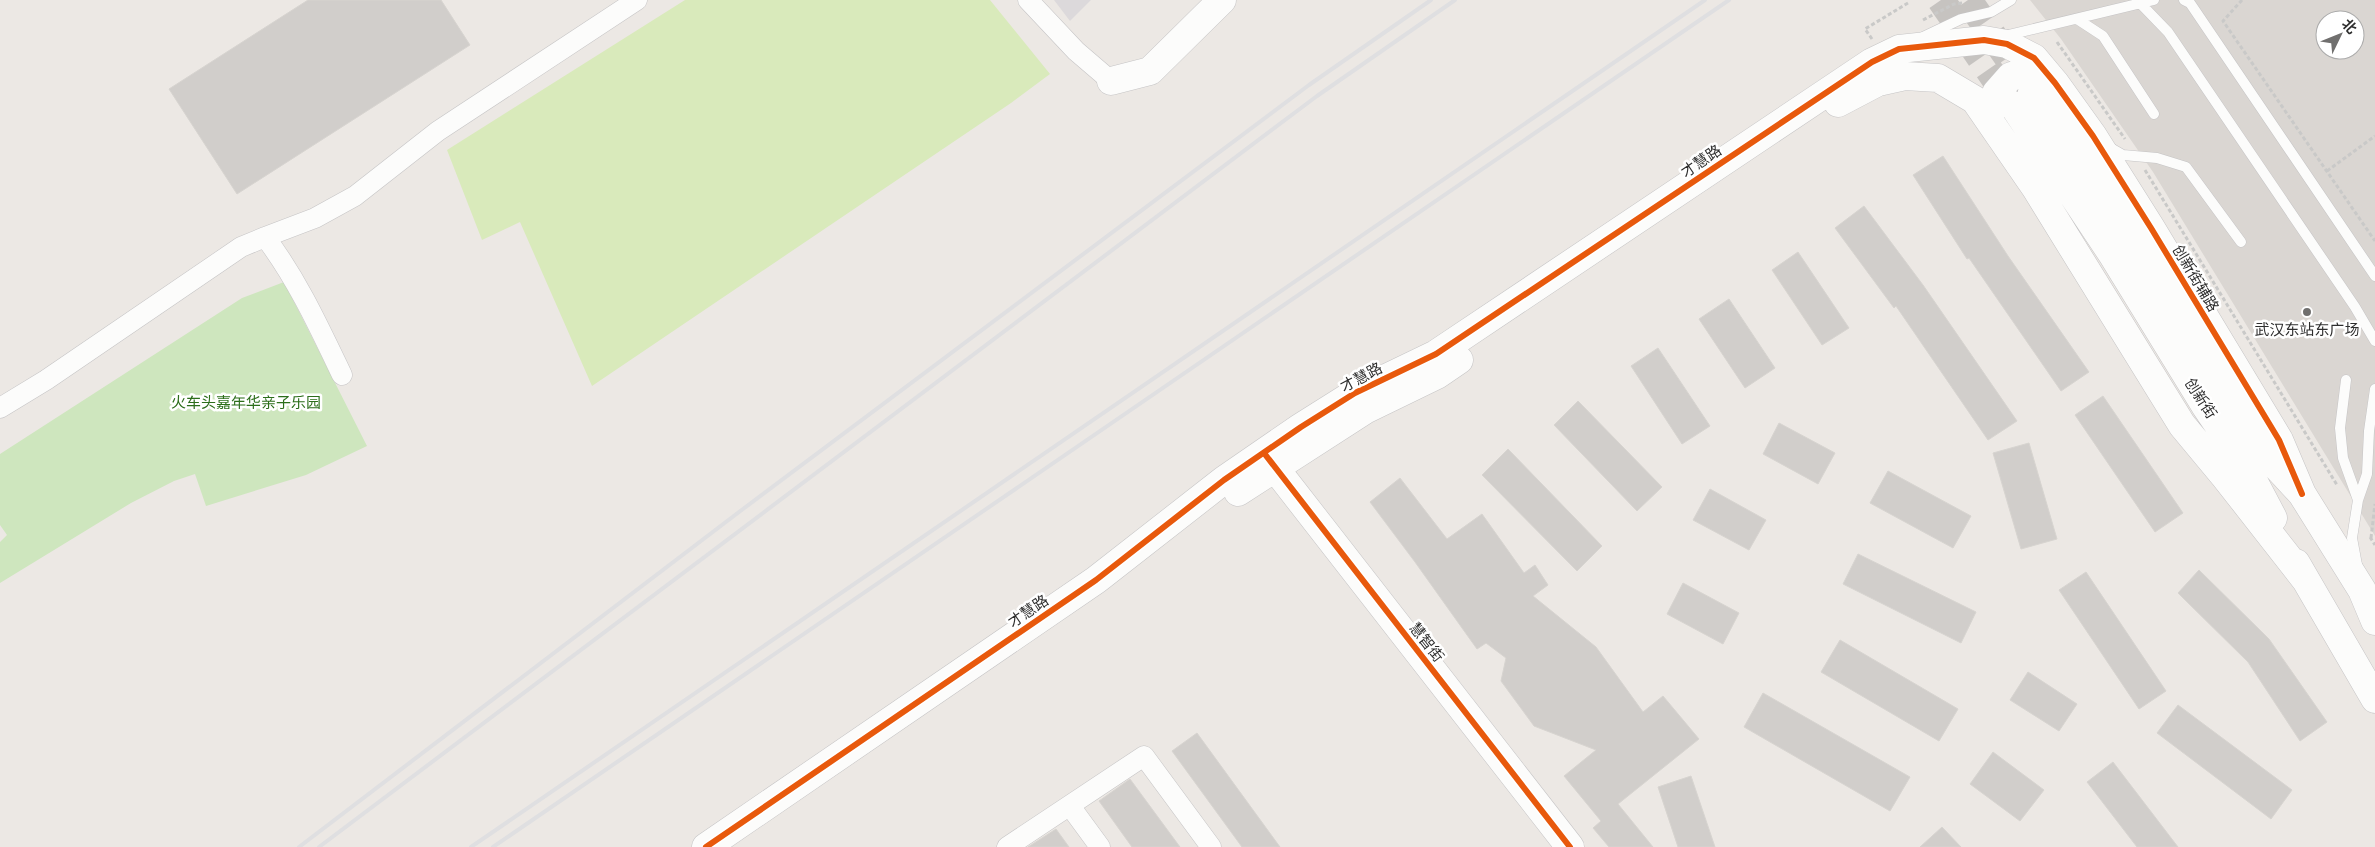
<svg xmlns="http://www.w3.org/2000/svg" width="2375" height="847" viewBox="0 0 2375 847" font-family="'Asap Condensed','Noto Sans SC',sans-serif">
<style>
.industrial{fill:#dcd9db}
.green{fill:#cee6be}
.pitch{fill:#d9eabb}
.plaza{fill:#dad6d2;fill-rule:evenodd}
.building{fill:#d1cecb;stroke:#d7d4d0}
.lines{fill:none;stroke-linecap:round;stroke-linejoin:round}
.secondary-tunnel{stroke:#c6c3c0;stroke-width:28;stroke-dasharray:28 14;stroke-linecap:butt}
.lane-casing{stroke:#c5c4c5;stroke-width:11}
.street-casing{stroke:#c5c4c5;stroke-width:21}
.secondary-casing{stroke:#c5c4c5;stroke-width:29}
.path{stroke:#c9c9c8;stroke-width:3;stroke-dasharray:4 2.5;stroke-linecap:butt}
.lane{stroke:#fcfcfb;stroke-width:10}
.street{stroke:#fcfcfb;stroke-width:20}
.secondary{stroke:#fcfcfb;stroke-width:28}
.rail{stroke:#dfdfe1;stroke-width:4}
.cycleway-casing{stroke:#fff;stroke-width:9}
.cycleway{stroke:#e8590c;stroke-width:6}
.poi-dot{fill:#706f6e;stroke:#fff;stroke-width:2}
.labels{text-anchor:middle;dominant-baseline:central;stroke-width:5;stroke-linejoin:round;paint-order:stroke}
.street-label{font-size:15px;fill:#2e2e2e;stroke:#fff}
.poi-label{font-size:15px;fill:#2e2e2e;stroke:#fff}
.park-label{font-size:15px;fill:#2c6e1b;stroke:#fff}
</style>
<rect width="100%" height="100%" fill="#ece8e4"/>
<path class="industrial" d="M1054,0H1091L1070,21Z"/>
<path class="green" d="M284,282L367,446L306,475L206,506L195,474L174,481L131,503L0,583V542L7,535L0,525V454L242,298Z"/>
<path class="pitch" d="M685,0H990L1050,74L1011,103L592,386L520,222L482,240L447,150Z"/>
<path class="plaza" d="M2030,0H2375V536L2153,172L2061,39ZM2325,20H2355V50H2325Z"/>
<path class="building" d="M308,0H441L470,45L237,194L169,89Z
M1943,156L2008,256L2089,372L2061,391L1969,258L1967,259L1913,175Z
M1864,206L1923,285L2017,421L1988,440L1896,306L1894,308L1835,228Z
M1798,252L1849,328L1822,345L1772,270Z
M1729,299L1775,368L1745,388L1699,319Z
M1658,348L1710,426L1682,444L1631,366Z
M2103,396L2183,513L2155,532L2075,415Z
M1578,401L1662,487L1637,511L1554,425Z
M1779,423L1835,453L1818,484L1763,454Z
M2029,443L2057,539L2021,549L1993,453Z
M1508,449L1602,546L1577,571L1482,475Z
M1888,471L1971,516L1953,548L1870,503Z
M1400,478L1447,539L1482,514L1524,573L1535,565L1548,585L1533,596L1596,647L1643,712L1663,696L1699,739L1618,804L1653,847H1609L1593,828L1601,821L1564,776L1596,750L1534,726L1501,681L1506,658L1486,643L1477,649L1415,562L1370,502Z
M1710,489L1766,520L1749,550L1693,520Z
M1858,554L1976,612L1961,643L1843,584Z
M2199,570L2269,639L2327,722L2300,741L2248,662L2178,593Z
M2086,572L2166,691L2139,709L2059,590Z
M1683,583L1739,613L1723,644L1667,614Z
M1840,640L1958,709L1939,741L1821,672Z
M2028,672L2077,704L2059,731L2010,700Z
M1763,693L1910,777L1890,811L1744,727Z
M2178,705L2292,790L2271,819L2157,733Z
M1197,733L1280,847H1242L1172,751Z
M1993,752L2044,790L2020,821L1970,784Z
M2113,762L2178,847H2137L2087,782Z
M1691,776L1715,847H1678L1658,787Z
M1130,779L1180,847H1132L1099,801Z
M1942,827L1961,847H1920Z
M1056,829L1069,847H1028Z"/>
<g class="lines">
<path class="secondary-tunnel" d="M1941,0L2013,105
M1968,0L2032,92"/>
<defs>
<path id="lane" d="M2184,0L2190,3L2375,276
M2140,3L2168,32L2355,307L2375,341
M2077,19L2103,36L2154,114
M2004,36L2154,0
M1923,37L1961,19L1991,12L2011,0
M2109,147L2123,155L2157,158L2186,167L2241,242
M2346,380L2340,428L2343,458L2358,500
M2357,565L2352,538L2358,500L2367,474L2369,431L2375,389"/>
<path id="street" d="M1028,0L1076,51L1111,81
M265,237L315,218L355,196L438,131L637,0
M0,408L46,380L241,247L265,237C297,279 319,327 342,375
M1070,806L1100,847
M1007,847L1144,756L1211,847"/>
<path id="secondary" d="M1111,81L1150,71L1222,0
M2032,92L2077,157L2224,393L2265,454L2302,494L2362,590L2375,621
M1838,103L1878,82L1905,76L1938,78L1975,100L2035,187L2182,425L2226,478L2305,579
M2013,105L2112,254L2206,407L2244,463L2273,518
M1989,119L1996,93L2011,76L2031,71L2055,83
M1264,454L1570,847
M1238,492L1365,410L1437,375L1459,360
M2296,563L2375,699
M706,847L1096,580L1224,480L1301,427L1355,393L1436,354L1872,62L1899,49L1984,40L2007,44L2034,58L2055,83L2093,136L2151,228L2279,440L2302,494"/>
</defs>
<use href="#lane" class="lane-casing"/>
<use href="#street" class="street-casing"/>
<use href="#secondary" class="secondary-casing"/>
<path class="path" d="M2242,0L2223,21L2375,241
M1923,20L1954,4L1963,3
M1872,39L1865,29L1908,3
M2057,42L2125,139
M2145,170L2337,485
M2327,171L2375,136
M2370,537L2375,545
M2371,538L2375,504"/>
<use href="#lane" class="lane"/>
<use href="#street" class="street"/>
<use href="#secondary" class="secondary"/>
<path class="rail" d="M299,847L743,509L1309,85L1431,0
M319,847L1317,96L1455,0
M471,847L1705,0
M493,847L1729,0"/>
<defs>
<path id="cycleway" d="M1264,453L1570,847
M706,847L1096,580L1224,480L1301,427L1355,393L1436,354L1872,62L1899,49L1984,40L2007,44L2034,58L2055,83L2093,136L2151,228L2279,440L2302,494"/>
</defs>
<use href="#cycleway" class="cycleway-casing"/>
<use href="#cycleway" class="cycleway"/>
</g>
<circle class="poi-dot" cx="2307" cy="312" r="5"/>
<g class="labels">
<g class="street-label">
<text transform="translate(1701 161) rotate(-34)">才慧路</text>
<text transform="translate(2196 278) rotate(59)">创新街辅路</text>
<text transform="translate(1361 377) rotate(-28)">才慧路</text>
<text transform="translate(2201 398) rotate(57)">创新街</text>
<text transform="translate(1028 611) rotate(-34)">才慧路</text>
<text transform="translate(1427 642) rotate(52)">慧智街</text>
</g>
<g class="poi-label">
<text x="2307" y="329">武汉东站东广场</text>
</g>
<g class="park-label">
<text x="246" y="402">火车头嘉年华亲子乐园</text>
</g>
</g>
<g transform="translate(2340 35) rotate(47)"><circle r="24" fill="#ffffff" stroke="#ababab"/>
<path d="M0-4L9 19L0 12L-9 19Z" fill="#706f6e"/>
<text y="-8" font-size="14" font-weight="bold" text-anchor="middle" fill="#2e2e2e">北</text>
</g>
</svg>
